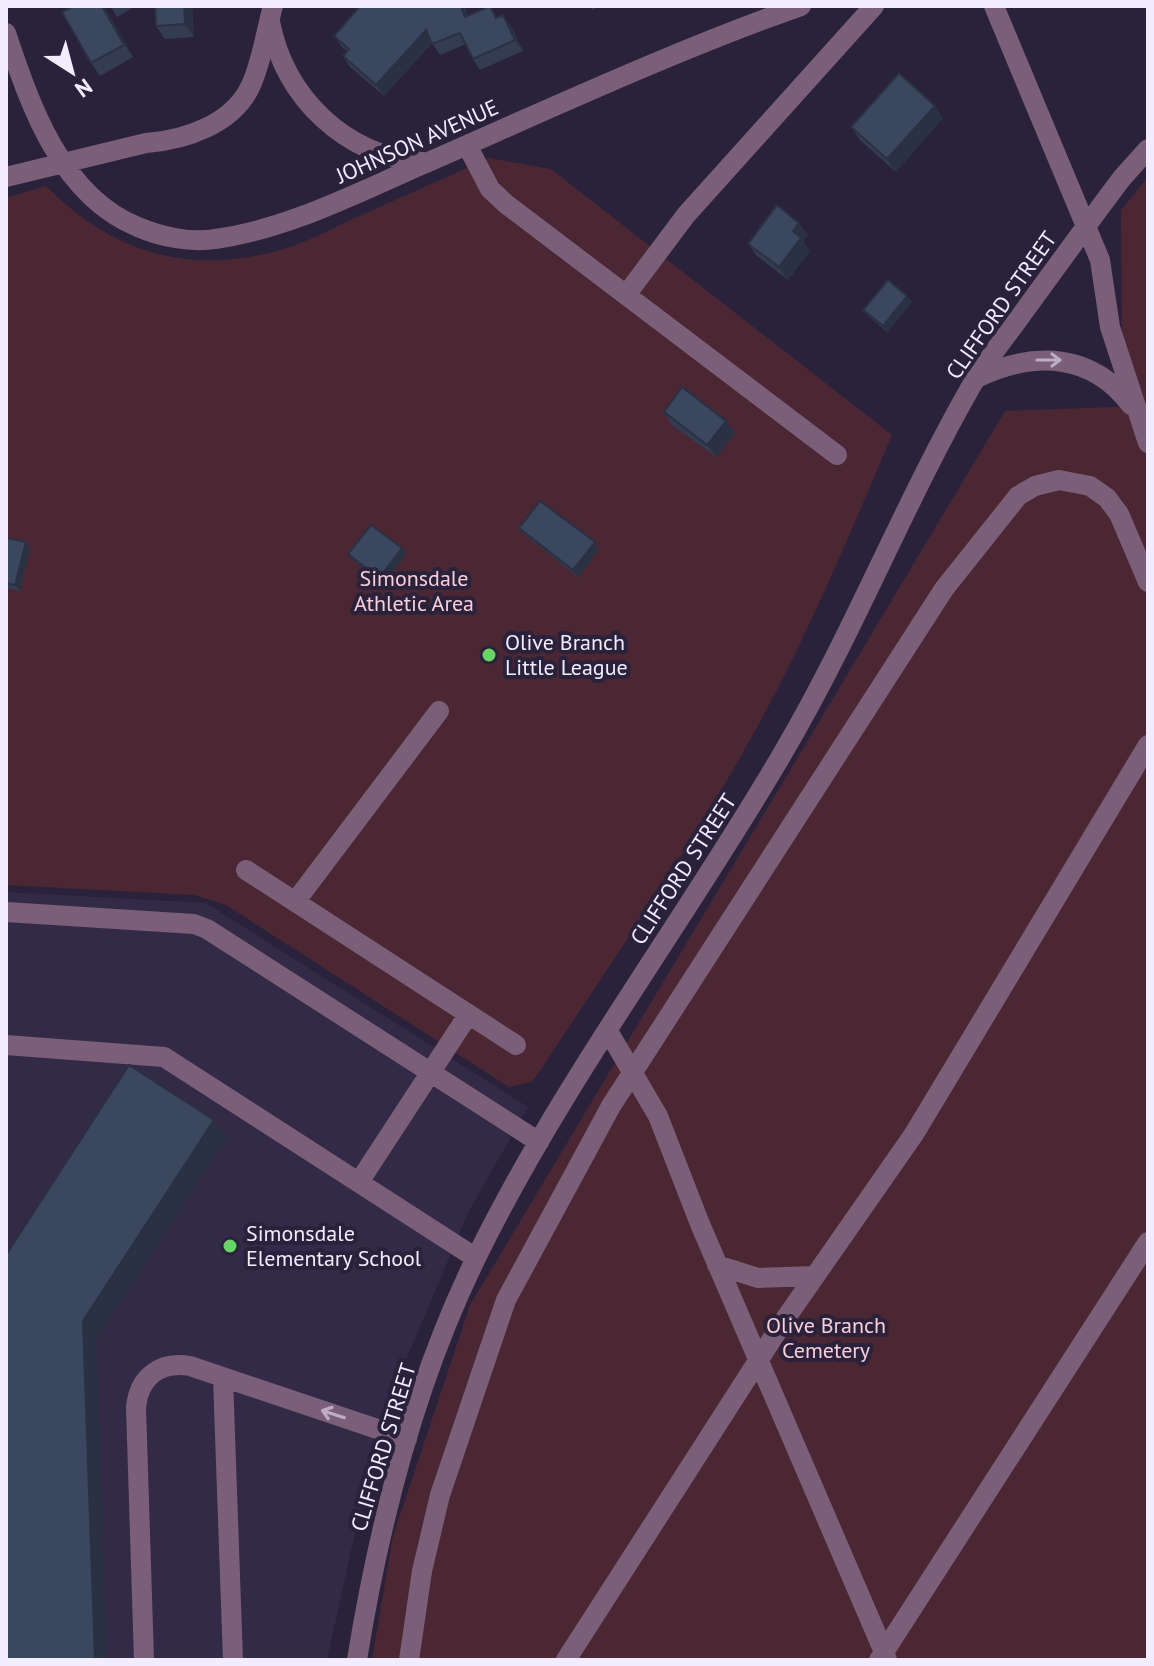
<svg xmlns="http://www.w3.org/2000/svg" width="1154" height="1666" viewBox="0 0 1154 1666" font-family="'PT Sans',sans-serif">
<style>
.built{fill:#332a48}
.green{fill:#4b2734}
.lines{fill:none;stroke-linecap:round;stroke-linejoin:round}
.minor{stroke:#7b5f79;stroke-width:20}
.wall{fill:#333c52}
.shaded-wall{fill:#293142}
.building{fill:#3b465f;stroke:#293142;stroke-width:2}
.oneway{stroke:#bcadc2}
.poi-dot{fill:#68d465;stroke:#29223a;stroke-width:3}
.labels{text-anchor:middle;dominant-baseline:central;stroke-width:8;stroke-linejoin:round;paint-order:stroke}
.street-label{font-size:22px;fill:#f1edfe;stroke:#29223a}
.park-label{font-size:22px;fill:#facdda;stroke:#29223a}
.poi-label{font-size:22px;fill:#f1edfe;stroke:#29223a;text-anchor:start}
</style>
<rect width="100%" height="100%" fill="#29223a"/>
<path class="built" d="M6,892L206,903L528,1107L469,1211L394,1388L373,1452L327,1660H6Z"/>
<path class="green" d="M489,158L551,169L892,435C847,541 803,647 746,747C683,860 609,966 538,1074L531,1082L509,1087L226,905L194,895L6,885V198L46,186C113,254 191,276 284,249C310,241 336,226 362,215C404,196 447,177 489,158Z
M1148,177V1660H372L393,1536L470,1305L1005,411L1140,406L1122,356L1121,210Z"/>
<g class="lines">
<path class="minor" d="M994,6L1100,260L1110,327L1148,443
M270,22C285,98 345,156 423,162
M6,33C30,105 61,196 138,227C161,237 191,243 215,239C289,229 358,192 426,163C547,110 676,50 801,6
M467,145L490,189L506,204L837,455
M6,177L146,143C185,140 234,124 251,85C262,61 266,31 273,6
M626,295L686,215L874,6
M979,377C1035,351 1092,353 1131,405
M246,870L516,1045
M295,902L439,711
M6,912L194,924L207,929L539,1142
M608,1031L658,1116L700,1224L884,1652L879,1660
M6,1045L164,1057L476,1258
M359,1182L468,1015
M717,1265L758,1278L815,1276
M223,1378L233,1660
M144,1660L136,1407C139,1377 160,1361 190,1366L407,1439
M357,1660C379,1523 415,1382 477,1256C564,1079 685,921 784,751C854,632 904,503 973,383C987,359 1006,337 1022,314C1055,269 1088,223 1122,178L1148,149
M409,1660L422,1571L440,1495L506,1300L611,1106L944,589L1018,496L1035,486L1059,480L1090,486L1107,498L1119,514L1148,582
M566,1660L783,1322L914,1134L1148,745
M887,1660L884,1652L1148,1242"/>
</g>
<path class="wall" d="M74,6H104L133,57L100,76L91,63Z
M110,6H139L134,7L117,17Z
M192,6L194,37L165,39L156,26Z
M360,6H465L468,16L498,17L511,26L523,51L480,70L473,59L466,44L440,55L432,43L384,96L350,67L343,56L347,51L342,47L334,36Z
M590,6H601L592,10Z
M943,118L896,172L860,140L851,127Z
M799,223L808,235L803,241L810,251L788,280L757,256L748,244Z
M907,296L912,302L887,332L868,316L863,310Z
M664,412L726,421L735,433L716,457L672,425Z
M519,528L599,549L578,577L524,534Z
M6,538L30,548L20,591L6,588Z
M402,548L406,554L384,584L353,560L348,554Z"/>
<path class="shaded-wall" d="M102,6H104L133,57L124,45Z
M184,6H192L194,37L185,24Z
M461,6H465L473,28L465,17Z
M503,15L511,26L523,51L515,40Z
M426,30L434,40L384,96L376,85Z
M935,106L943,118L896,172L887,159Z
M799,223L808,235L803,241L810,251L788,280L779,267L793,231Z
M907,296L912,302L887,332L883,326Z
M726,421L735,433L716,457L707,445Z
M26,542L30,548L20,591L15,585Z
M595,542L599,549L578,577L573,570Z
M402,548L406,554L384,584L379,578Z
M214,1120L227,1138L96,1339L107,1660H95L83,1321Z"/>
<path class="building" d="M74,6H102L124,45L91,63L62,12Z
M155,6H184L185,24L156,26Z
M360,6H461L465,17L490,6L496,18L503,15L515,40L473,59L460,33L432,44L426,30L376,85L343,56L349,49L334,36Z
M899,73L935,106L887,159L851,127Z
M777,205L799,223L793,231L801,238L779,267L748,244Z
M888,280L907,296L883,326L863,310Z
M682,387L726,421L707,445L664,412Z
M540,501L595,542L573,570L519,528Z
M371,525L402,548L379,578L348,554Z
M6,538L26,542L15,585L6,583Z
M129,1065L214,1120L83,1321L95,1660H6V1255Z"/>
<defs><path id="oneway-shaft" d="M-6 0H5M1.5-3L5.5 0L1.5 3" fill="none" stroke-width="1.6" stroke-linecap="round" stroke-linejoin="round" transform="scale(2)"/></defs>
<g class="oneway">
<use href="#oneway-shaft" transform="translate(1049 360)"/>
<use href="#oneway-shaft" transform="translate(333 1414) rotate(-162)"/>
</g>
<g class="poi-dot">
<circle cx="489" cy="655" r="8"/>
<circle cx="230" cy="1246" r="8"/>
</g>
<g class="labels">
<g class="street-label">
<text transform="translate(417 141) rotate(-24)">JOHNSON AVENUE</text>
<text transform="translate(1001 305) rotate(-55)">CLIFFORD STREET</text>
<text transform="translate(683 869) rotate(-57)">CLIFFORD STREET</text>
<text transform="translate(383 1447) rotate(-73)">CLIFFORD STREET</text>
</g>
<g class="park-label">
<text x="414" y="578">Simonsdale<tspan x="414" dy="25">Athletic Area</tspan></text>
<text x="826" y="1325">Olive Branch<tspan x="826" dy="25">Cemetery</tspan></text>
</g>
<g class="poi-label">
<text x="505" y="642">Olive Branch<tspan x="505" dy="25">Little League</tspan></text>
<text x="246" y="1233">Simonsdale<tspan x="246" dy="25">Elementary School</tspan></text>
</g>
</g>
<rect width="1154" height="1666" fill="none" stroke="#f1edfe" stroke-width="16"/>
<g transform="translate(72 72) rotate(144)" stroke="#29223a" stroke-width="6" paint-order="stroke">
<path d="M0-6L14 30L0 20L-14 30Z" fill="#f1edfe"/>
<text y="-12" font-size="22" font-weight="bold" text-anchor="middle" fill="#f1edfe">N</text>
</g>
</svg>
